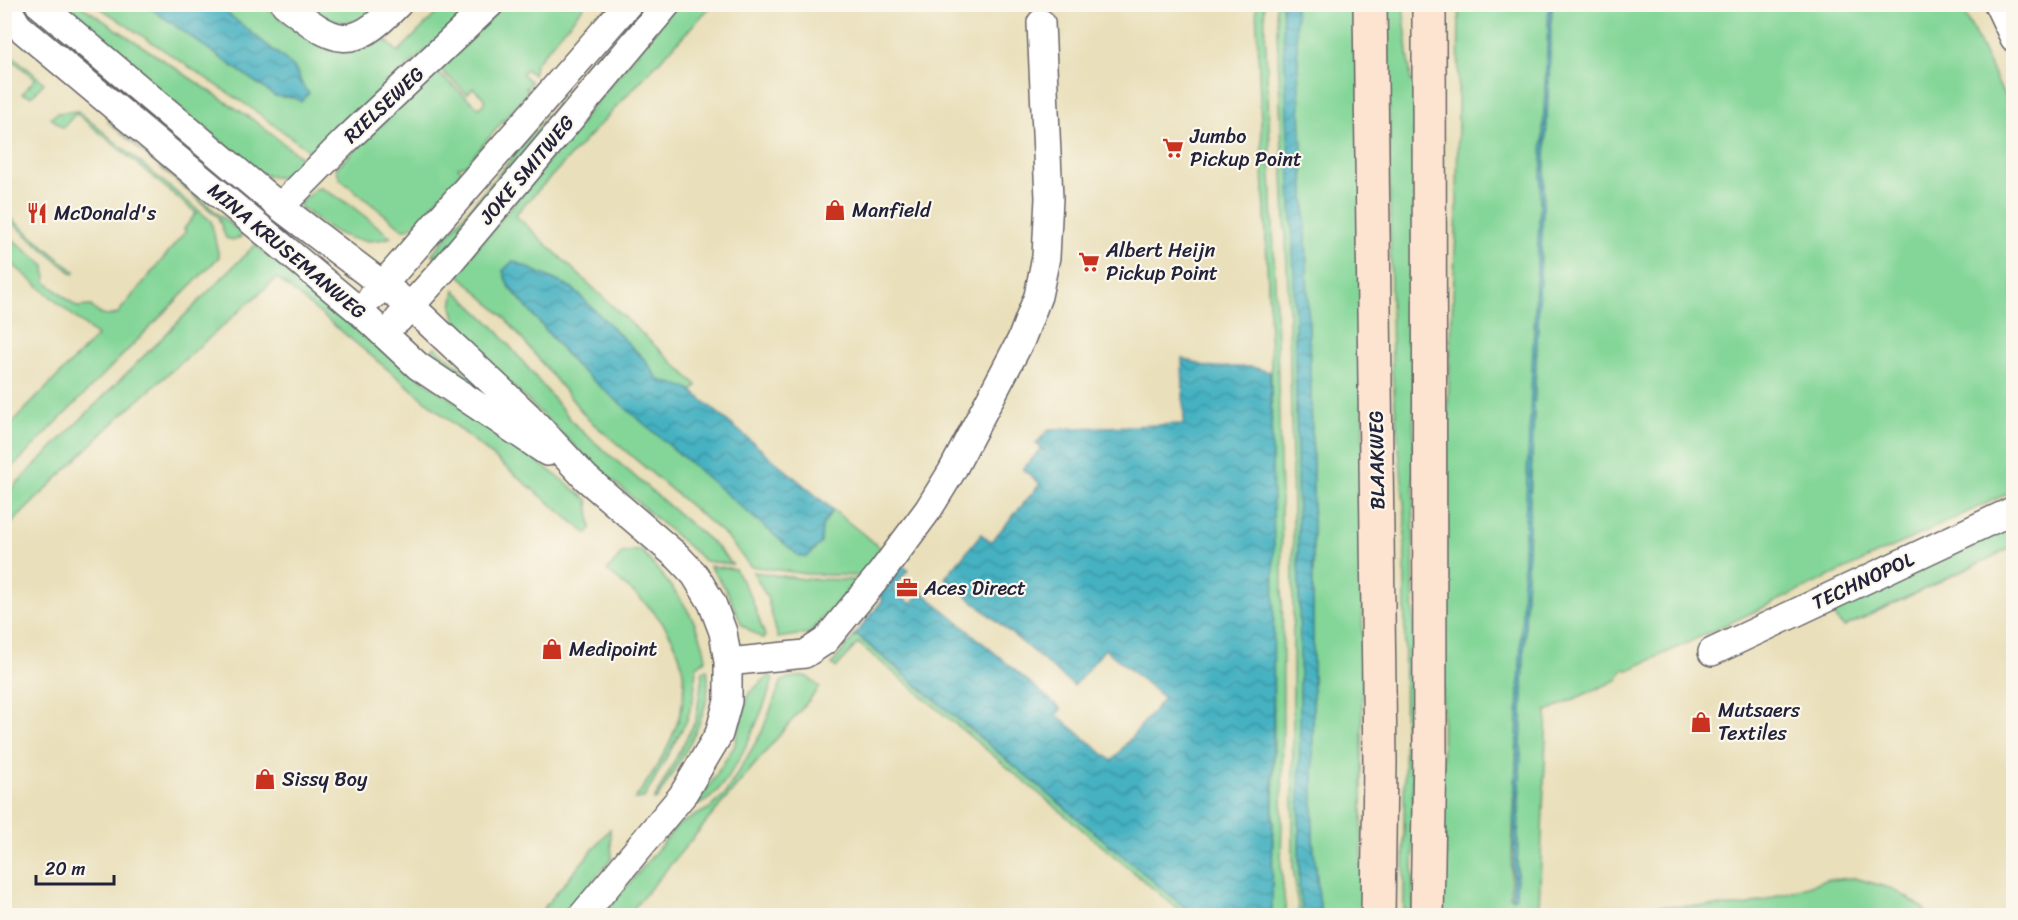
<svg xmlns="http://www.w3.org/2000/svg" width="2018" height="920" viewBox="0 0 2018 920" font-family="Sriracha,sans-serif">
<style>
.green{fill:#84d698;stroke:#537c6a;stroke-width:1.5}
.water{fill:url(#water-waves);stroke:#336a7e;stroke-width:1.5}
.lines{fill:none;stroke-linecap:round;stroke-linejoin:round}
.street-casing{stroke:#686467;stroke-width:30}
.secondary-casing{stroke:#686467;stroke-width:36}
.street{stroke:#fff;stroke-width:27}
.secondary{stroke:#fde4d1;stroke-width:33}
.labels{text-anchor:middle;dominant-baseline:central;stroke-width:4.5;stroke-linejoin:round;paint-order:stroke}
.street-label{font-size:20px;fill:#22223b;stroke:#fbf7ec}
.poi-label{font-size:20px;fill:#22223b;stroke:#fbf7ec;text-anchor:start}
</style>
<defs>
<pattern id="water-waves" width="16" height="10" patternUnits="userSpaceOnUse" patternTransform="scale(1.5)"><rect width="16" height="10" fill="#44b1c1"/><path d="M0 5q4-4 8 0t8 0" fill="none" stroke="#38909e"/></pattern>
</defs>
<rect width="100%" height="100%" fill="#fbf7ec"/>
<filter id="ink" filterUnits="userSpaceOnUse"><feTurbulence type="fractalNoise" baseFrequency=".0167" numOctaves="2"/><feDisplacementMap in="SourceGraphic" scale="12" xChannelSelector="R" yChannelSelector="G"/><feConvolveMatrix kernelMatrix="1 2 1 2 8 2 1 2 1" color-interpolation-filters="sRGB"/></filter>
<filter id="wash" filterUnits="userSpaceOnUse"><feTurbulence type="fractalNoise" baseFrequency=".008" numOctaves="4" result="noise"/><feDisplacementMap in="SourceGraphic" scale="24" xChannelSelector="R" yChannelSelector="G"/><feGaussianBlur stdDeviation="1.35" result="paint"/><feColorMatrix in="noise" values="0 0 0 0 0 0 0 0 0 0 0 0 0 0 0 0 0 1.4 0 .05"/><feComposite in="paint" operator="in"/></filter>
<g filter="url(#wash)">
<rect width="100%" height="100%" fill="#e9dfba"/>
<path class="green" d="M55,5H80L252,119L307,162C294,178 280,180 261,174Z
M96,5H146L275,96L295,98L303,88L299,75L293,66L217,5H262L308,40L334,52L358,51L384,39L398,52L445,5H475L315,152H311L254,110Z
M307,5H371L374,9C349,32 332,22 307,5Z
M504,5H585L535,64L533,75L526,69L522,74L531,82L526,88L529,90L466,165L458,167L462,171L421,219L407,229H403L340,179L336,168L436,71L479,108L484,103V98L473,88L467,94L439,68Z
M640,5H652L439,260L432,254Z
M676,5H712L515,215L697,385L693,391L659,380L643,358L572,288L513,261L503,271L508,285L575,365L807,557L821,543L822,526L833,510L882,549L861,576L806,574L750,566L726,536L588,419L504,317L457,273Z
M1256,5H1264L1265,26C1277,306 1287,586 1281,866L1286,916L1272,915L1274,744L1271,356Z
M1276,5H1282L1283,12L1294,270L1300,664L1299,885L1303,916L1299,915L1293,866V515L1289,315Z
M1295,5H1358L1363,187L1362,915H1321L1313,841V465L1306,235Z
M1387,5H1403L1411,81H1414L1413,916L1404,915L1405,516L1392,371Z
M1459,5H1549L1510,896L1512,899L1516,897L1527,567L1552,5H1961L2013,115V491L1629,670L1623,669L1617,680L1547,711L1539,907L1746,906L1826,880L1855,878L1893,889L1922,907L1929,915L1868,916L1836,912L1814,916H1442L1443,508L1457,211Z
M42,19L227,172L222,178L38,25Z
M4,48L44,83L32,96L22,94L35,79L5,53Z
M78,111L211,221L219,257L5,475V430L97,336L5,258V233L45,266L46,282L77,307L91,306C99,315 107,319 118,313L186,231L184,229L196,213L76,113L63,128L51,118L57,113Z
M107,121L241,233V237L234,240L226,238L218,217Z
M321,188L349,204L391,237C352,250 327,228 298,205L315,189Z
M5,213L75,272L73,274L5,217Z
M255,245L392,359L503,435L588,500L591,528L587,534L277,278L116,420L5,530V495Z
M455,290L493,326L577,427L717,547L732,564L705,561L589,460L460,335L452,307Z
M435,347L479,383L472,392L423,360Z
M2013,526V547L1844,627L1830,613Z
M641,550C668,583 700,615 706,659L696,667L694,695L687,720L644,798L635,799C678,739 711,675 652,610C639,596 622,583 607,571L622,553Z
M710,566L735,569L751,597L765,636L763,639L742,625L728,593Z
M753,572L804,579L857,580L830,615L827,613L810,633L778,638L767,597Z
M856,635L1194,915H1185L858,643L836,668L832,664Z
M707,669C715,715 678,762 657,799L654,800L696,720L703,671Z
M770,675L773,679C765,708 728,798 697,805L734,747L749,693Z
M806,676L820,687L628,915H603L678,825L710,808L725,794L762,732L781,682L788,678Z
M610,829L612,858L564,915H538Z"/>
<path class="water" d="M146,5H217L293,66C299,75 300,86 309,93L301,102L295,98L275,96Z
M1282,5H1295L1306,235L1313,465V841L1321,916L1303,915L1299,885L1300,664L1294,270Z
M1552,5L1527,567L1516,897L1512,899L1525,522L1549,5Z
M513,261L572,288L643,358L659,380L688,388L833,510L822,526L821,543L807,557L799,556L575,365L508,285L503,271Z
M1182,358L1207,367H1252L1270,372L1274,544L1272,915H1194L857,635L853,637L883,600L878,595L902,565L908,570L893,589L911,604L921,591L1061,709L1057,715L1112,761L1164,698L1105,649L1074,686L945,578L981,534L991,542L1040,484L1023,469L1041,449L1045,451L1036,444L1049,429L1184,424Z"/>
</g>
<g filter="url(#ink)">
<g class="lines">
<defs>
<path id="street" d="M5,4L18,26L358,310L418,366L547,452
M39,4L280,207L412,307L527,415L586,478L678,557L695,575L712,603L723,632L728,662V701L719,734L682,796L582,916
M285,4C335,43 350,54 398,4
M1998,4L2014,38
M280,207L345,141L490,4
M372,297L628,4
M398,320L443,270L667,4
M1712,652L2014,510
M728,662L805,654L825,641L881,573L928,510L952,471L1021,340L1038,296L1046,257L1049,198L1041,23"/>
<path id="secondary" d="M1370,4L1380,762L1378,916
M1427,916L1430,753L1429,4"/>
</defs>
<use href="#street" class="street-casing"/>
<use href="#secondary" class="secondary-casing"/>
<use href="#street" class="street"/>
<use href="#secondary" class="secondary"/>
</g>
</g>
<defs>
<symbol id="supermarket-bare" viewBox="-9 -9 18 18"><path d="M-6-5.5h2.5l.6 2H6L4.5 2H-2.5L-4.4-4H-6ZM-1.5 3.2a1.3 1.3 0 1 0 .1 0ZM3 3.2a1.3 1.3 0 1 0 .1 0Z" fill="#c8321e" stroke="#fbf7ec" stroke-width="2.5" paint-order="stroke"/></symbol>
<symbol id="shop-bare" viewBox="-9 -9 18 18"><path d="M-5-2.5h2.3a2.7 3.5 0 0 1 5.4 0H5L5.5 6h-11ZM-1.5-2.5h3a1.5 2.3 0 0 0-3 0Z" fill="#c8321e" stroke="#fbf7ec" stroke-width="2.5" paint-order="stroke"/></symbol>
<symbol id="restaurant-bare" viewBox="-9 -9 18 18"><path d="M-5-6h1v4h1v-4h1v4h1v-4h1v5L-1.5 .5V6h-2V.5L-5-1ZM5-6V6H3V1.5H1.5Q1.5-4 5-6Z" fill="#c8321e" stroke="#fbf7ec" stroke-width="2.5" paint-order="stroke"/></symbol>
<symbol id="office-bare" viewBox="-9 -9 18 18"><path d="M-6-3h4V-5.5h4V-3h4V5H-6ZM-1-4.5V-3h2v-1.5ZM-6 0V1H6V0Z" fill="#c8321e" stroke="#fbf7ec" stroke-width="2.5" paint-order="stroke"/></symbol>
</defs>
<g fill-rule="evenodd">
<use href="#supermarket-bare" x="1158" y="133" width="30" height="30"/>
<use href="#shop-bare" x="820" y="195" width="30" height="30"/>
<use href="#restaurant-bare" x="22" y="198" width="30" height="30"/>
<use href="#supermarket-bare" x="1074" y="247" width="30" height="30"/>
<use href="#office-bare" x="892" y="573" width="30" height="30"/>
<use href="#shop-bare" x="537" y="634" width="30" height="30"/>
<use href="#shop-bare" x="1686" y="707" width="30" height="30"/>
<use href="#shop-bare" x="250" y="764" width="30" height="30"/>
</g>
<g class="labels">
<g class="street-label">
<text transform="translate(384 105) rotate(-43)">RIELSEWEG</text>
<text transform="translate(527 170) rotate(-50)">JOKE SMITWEG</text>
<text transform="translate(287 251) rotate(40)">MINA KRUSEMANWEG</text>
<text transform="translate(1377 460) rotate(-91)">BLAAKWEG</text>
<text transform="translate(1863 581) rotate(-25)">TECHNOPOL</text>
</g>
<g class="poi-label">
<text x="1190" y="136">Jumbo<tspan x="1190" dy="23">Pickup Point</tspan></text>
<text x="852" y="210">Manfield</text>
<text x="54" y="213">McDonald's</text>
<text x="1106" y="250">Albert Heijn<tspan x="1106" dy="23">Pickup Point</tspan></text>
<text x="924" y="588">Aces Direct</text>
<text x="569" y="649">Medipoint</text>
<text x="1718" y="710">Mutsaers<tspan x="1718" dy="23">Textiles</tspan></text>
<text x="282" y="779">Sissy Boy</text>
</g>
</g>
<rect width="2018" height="920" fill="none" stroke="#fbf7ec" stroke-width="24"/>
<path d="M36 875v9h78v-9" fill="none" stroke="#22223b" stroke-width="3"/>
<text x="45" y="875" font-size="18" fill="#22223b" stroke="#fbf7ec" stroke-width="4.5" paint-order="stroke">20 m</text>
</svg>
